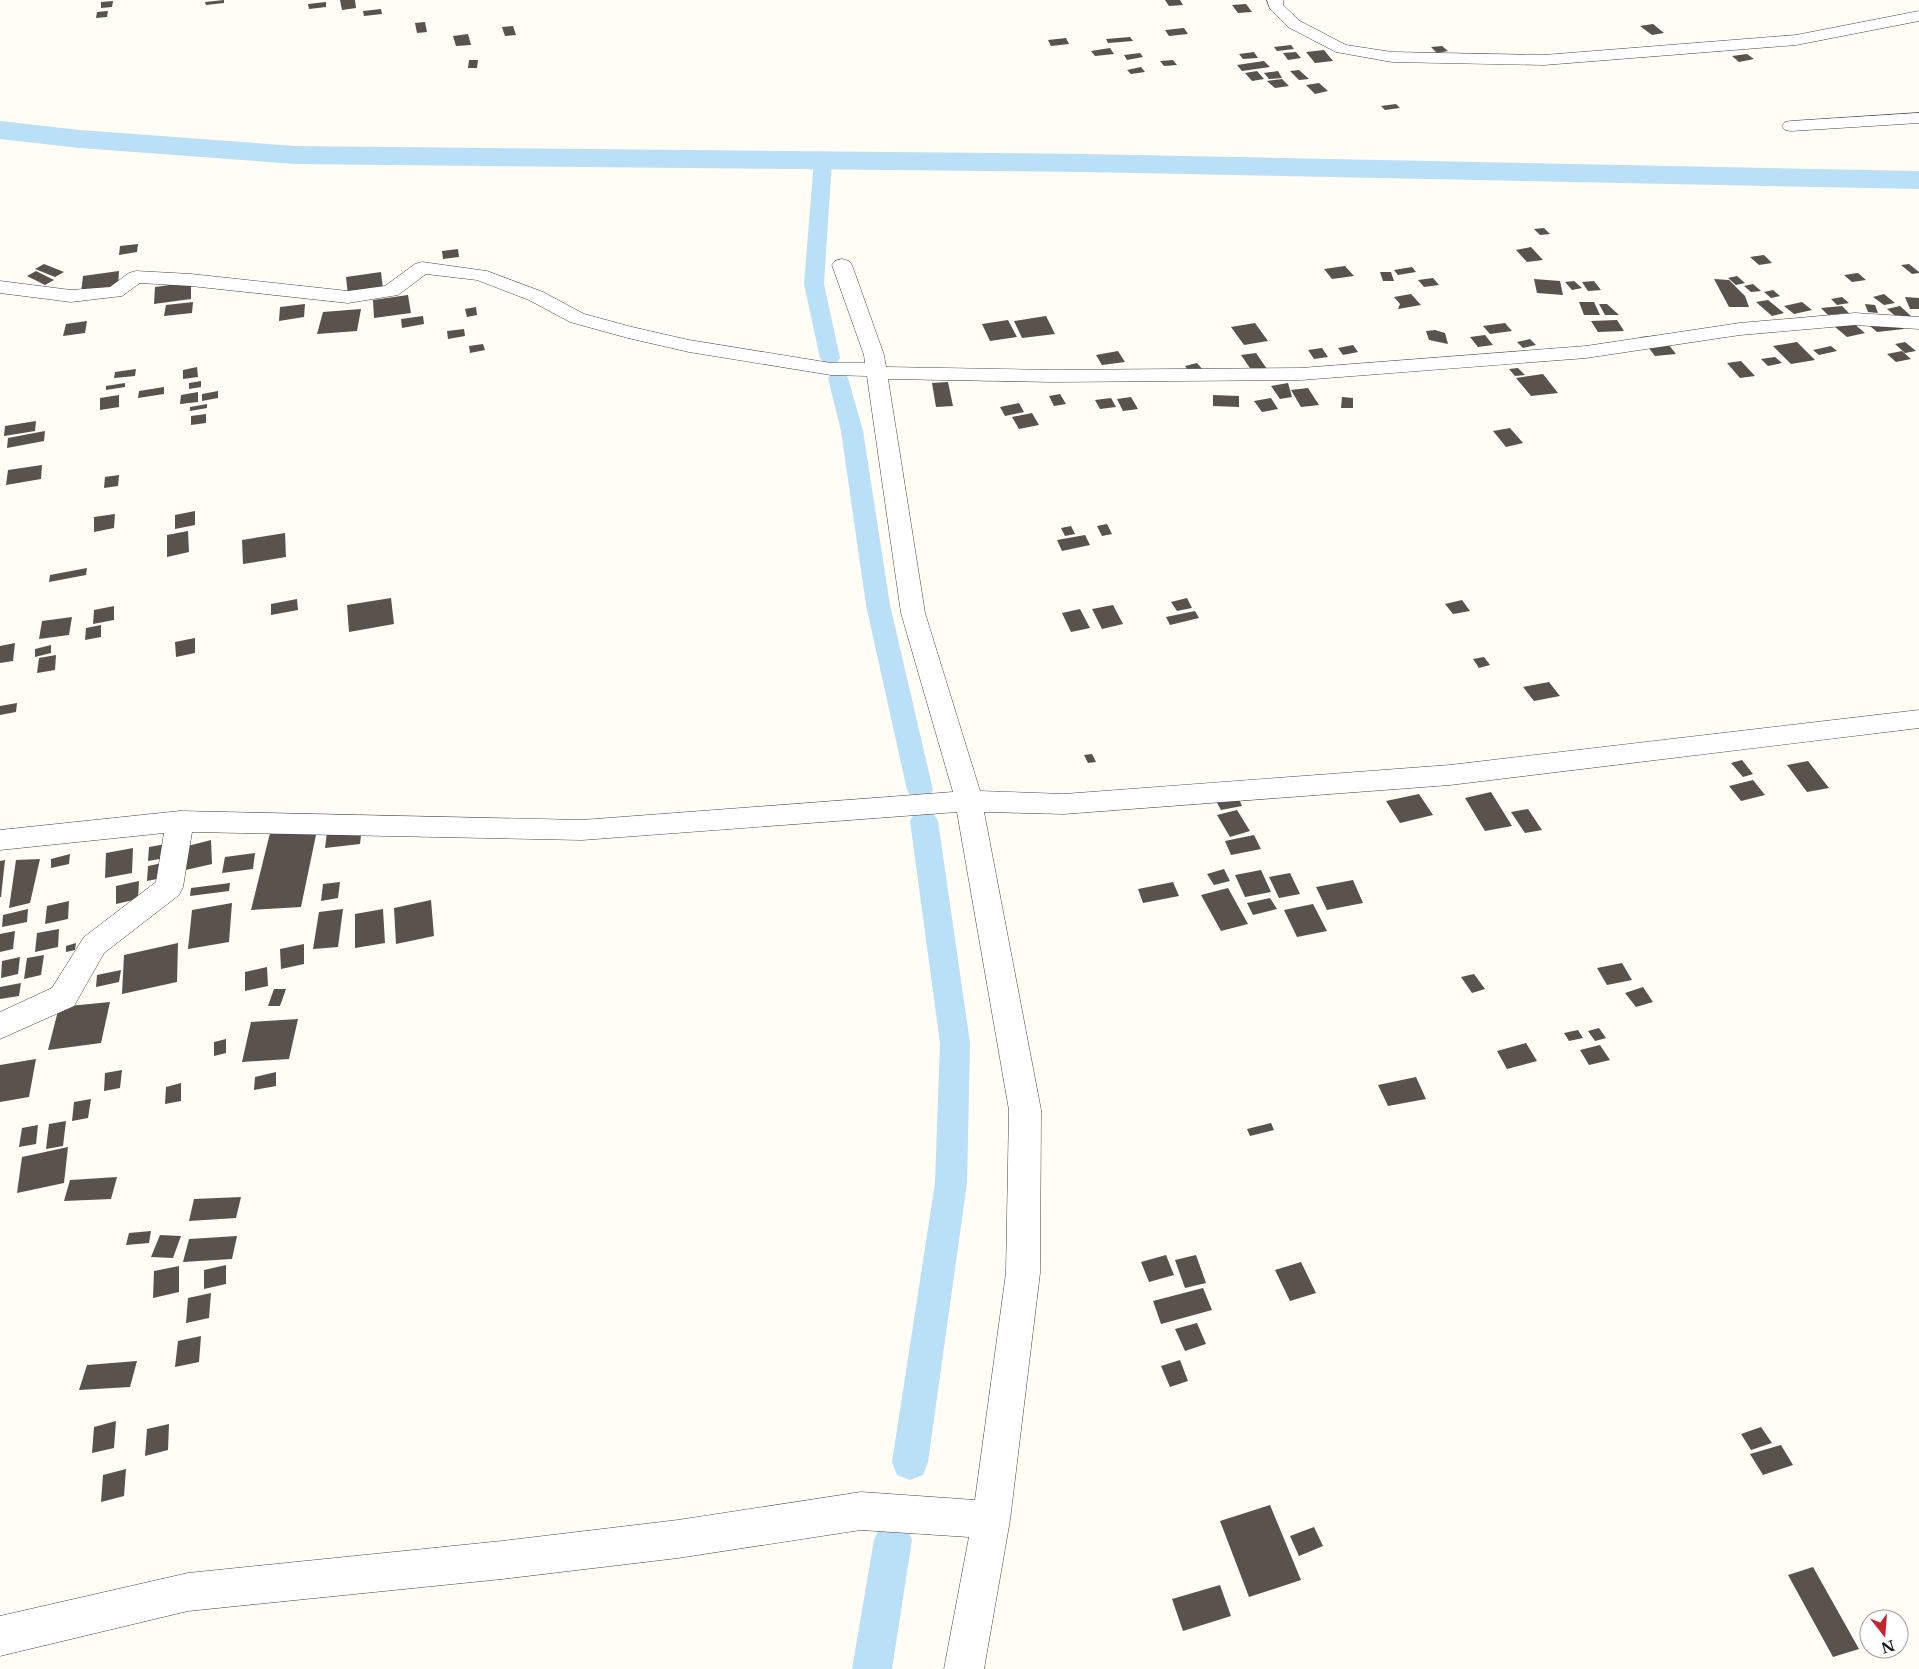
<svg xmlns="http://www.w3.org/2000/svg" width="1919" height="1669" viewBox="0 0 1919 1669" font-family="'Libre Baskerville',serif">
<style>
.lines{fill:none;stroke-linecap:round;stroke-linejoin:round}
.canal{fill:#b9e0f7;fill-rule:evenodd}
.river{fill:#b9e0f7;fill-rule:evenodd}
.building{fill:#5a524d}
.minor-casing{stroke:#444;stroke-width:1}
.minor{fill:#fff;fill-rule:evenodd}
</style>
<rect width="100%" height="100%" fill="#fffdf5"/>
<g class="lines">
<path class="canal" d="M823,156L829,157L832,161L824,284L840,358L837,362L830,364L823,362L820,358L804,284L814,161L817,157Z
M838,372L845,374L848,378L863,431L890,605L933,790L929,797L920,800L911,797L907,790L866,605L841,431L828,378L831,374Z
M924,811L934,814L938,821L970,1043L967,1183L928,1462L923,1475L910,1480L897,1475L892,1462L935,1183L940,1043L910,821L914,814Z
M893,1521L906,1527L912,1540L892,1669H852L874,1540L880,1527Z"/>
<path class="river" d="M0,121L80,130L295,146L1085,154L1919,171V189L1085,172L295,164L80,148L0,139Z"/>
</g>
<path class="building" d="M224,0V3L206,5L205,2Z
M340,0H355L356,8L342,10Z
M1165,0H1180L1183,5L1169,6Z
M113,1L112,7L101,8V2Z
M326,2V7L309,9L308,4Z
M1246,4L1252,12L1238,13L1232,5Z
M381,9L382,14L364,16L363,11Z
M108,11L107,17L96,18L97,12Z
M425,22L427,32L417,33L415,23Z
M1653,24L1664,33L1652,35L1640,26Z
M513,26L516,35L505,36L502,27Z
M1184,28L1188,34L1169,36L1165,30Z
M468,34L471,45L456,46L453,36Z
M1130,37L1133,41L1108,43L1106,39Z
M1066,38L1069,44L1051,46L1048,40Z
M1291,45L1294,49L1277,51L1274,47Z
M1442,46L1448,51L1437,53L1431,47Z
M1110,48L1114,54L1095,56L1091,51Z
M1324,50L1333,61L1315,63L1306,52Z
M1254,52L1258,58L1243,59L1239,54Z
M1296,52L1301,58L1288,60L1283,53Z
M1140,53L1143,57L1127,60L1124,55Z
M1747,54L1754,59L1739,62L1732,56Z
M469,60H478L477,68H468Z
M1173,60L1177,65L1164,66L1160,61Z
M1264,61L1270,67L1242,71L1237,65Z
M1141,67L1145,72L1131,74L1127,70Z
M1299,70L1309,79L1299,80L1290,71Z
M1257,71L1264,79L1252,81L1245,73Z
M1278,71L1282,78L1269,79L1264,73Z
M1282,79L1289,86L1275,88L1267,81Z
M1319,83L1328,91L1315,94L1306,85Z
M1396,104L1400,108L1385,110L1381,106Z
M1544,228L1550,234L1540,235L1534,229Z
M138,244L137,252L119,255L120,246Z
M1531,247L1543,260L1527,262L1516,250Z
M458,249L459,257L443,259L442,251Z
M1764,255L1772,263L1759,265L1750,257Z
M44,264L64,272L55,277L35,269Z
M1909,264L1919,272V273L1912,274L1901,265Z
M1345,266L1354,276L1332,279L1324,269Z
M1412,267L1416,272L1398,275L1394,270Z
M36,271L54,280L45,285L27,276Z
M119,271L118,288L81,293L83,276Z
M381,272L383,289L348,295L346,277Z
M1380,272H1391L1394,281H1383Z
M1858,273L1866,280L1852,282L1844,275Z
M1737,276L1745,283L1736,285L1728,278Z
M1433,278L1439,285L1424,287L1418,280Z
M1534,279L1560,281L1563,295L1537,293Z
M1714,279L1729,280L1745,296L1749,307H1729Z
M1574,281L1582,288L1572,290L1565,282Z
M1594,281L1601,290L1588,291L1582,282Z
M191,282V299L154,304L155,287Z
M1753,284L1761,291L1751,292L1744,286Z
M1773,290L1780,296L1771,298L1764,292Z
M1411,294L1421,305L1398,309L1400,304L1394,297Z
M1884,294L1895,303L1884,305L1873,297Z
M408,295L411,313L374,318L373,300Z
M1842,297L1849,303L1837,305L1831,299Z
M1905,297L1919,298V309H1910Z
M1768,300L1784,313L1772,316L1756,302Z
M193,302L192,313L164,316L166,305Z
M1579,302H1594L1600,315H1584Z
M1802,302L1812,310L1794,314L1784,306Z
M305,304L304,317L279,321L280,307Z
M1599,304H1607L1619,315H1605Z
M1865,304L1875,305L1878,313L1868,312Z
M1842,306L1849,313L1828,315L1821,308Z
M1900,306L1911,316L1898,318L1887,309Z
M476,307L477,315L467,317L465,309Z
M361,309L357,331L317,334L323,312Z
M423,316L424,324L402,328L401,319Z
M1046,316L1055,334L1022,338L1014,321Z
M1008,320L1017,337L990,341L982,324Z
M1617,320L1624,331L1598,332L1591,321Z
M87,321L85,333L63,336L66,324Z
M1255,323L1268,341L1244,345L1231,327Z
M1505,323L1512,331L1490,334L1483,326Z
M1853,323L1865,333L1847,337L1834,326Z
M1897,323L1904,329L1877,332L1870,326Z
M464,329L465,336L448,339L447,331Z
M1435,330L1445,333L1448,344L1429,340L1426,331Z
M1485,335L1493,345L1478,347L1470,337Z
M1661,335L1676,354L1655,356L1640,337Z
M1530,339L1536,345L1523,348L1517,342Z
M1797,342L1815,360L1791,364L1773,346Z
M1905,342L1916,351L1905,353L1895,344Z
M483,344L485,350L470,353L469,346Z
M1353,345L1358,352L1343,355L1338,348Z
M1831,346L1837,351L1819,355L1813,350Z
M1322,348L1328,357L1314,359L1308,350Z
M1118,351L1125,362L1102,365L1096,355Z
M1902,351L1911,359L1896,362L1887,354Z
M1256,353L1267,369L1252,371L1241,355Z
M1775,357L1782,363L1768,366L1761,359Z
M1741,361L1755,376L1740,378L1727,363Z
M1197,363L1203,370L1190,373L1185,366Z
M197,367L198,377L183,379V370Z
M1518,368L1525,375L1515,376L1509,369Z
M136,369L135,376L114,378L115,372Z
M1543,374L1558,393L1531,396L1516,378Z
M201,381V387L189,389V383Z
M948,382L953,406L936,407L932,383Z
M125,383V387L106,390V386Z
M1288,383L1292,397L1280,399L1271,386Z
M164,387V394L138,398L139,391Z
M1308,388L1319,405L1301,407L1291,390Z
M218,391V398L202,401V394Z
M198,392V402L180,404L181,395Z
M1060,394L1066,404L1054,406L1049,396Z
M119,395V407L100,410V398Z
M1213,395L1239,396V407L1213,406Z
M1131,397L1138,409L1123,411L1117,399Z
M1342,397L1353,398V408H1341Z
M1111,398L1116,407L1100,409L1095,400Z
M1271,398L1278,409L1262,412L1254,401Z
M1019,403L1024,412L1005,416L1000,407Z
M207,404V408L190,411V407Z
M1032,413L1039,425L1019,429L1012,417Z
M206,414V423L191,425V416Z
M36,421L35,431L4,436L5,426Z
M1510,428L1523,443L1506,447L1493,431Z
M45,431L44,441L7,448L8,438Z
M42,465L41,479L6,485L8,470Z
M119,475L118,486L104,488L105,477Z
M195,511V525L175,529V515Z
M115,514L114,528L94,532V517Z
M1107,524L1112,534L1102,536L1097,526Z
M1071,526L1075,534L1065,536L1061,528Z
M188,531L189,552L167,557V535Z
M285,533L286,557L243,564L242,540Z
M1085,535L1090,545L1062,551L1057,540Z
M87,568L86,575L49,582L50,575Z
M391,598L394,624L349,632L347,605Z
M1187,598L1192,608L1177,611L1171,602Z
M297,599L298,610L271,615V604Z
M1462,600L1470,611L1453,614L1445,604Z
M1113,605L1123,624L1102,629L1092,609Z
M114,606V620L93,624L94,610Z
M1080,609L1090,628L1071,632L1062,613Z
M1195,611L1199,618L1170,625L1166,617Z
M72,617L69,635L39,639L42,621Z
M101,625V637L85,640L86,628Z
M195,638V653L176,657L175,642Z
M15,643L13,661L0,663V646Z
M51,645V653L35,657V649Z
M56,655L55,670L37,673L39,658Z
M1484,657L1490,665L1479,668L1473,659Z
M1549,682L1560,696L1534,701L1523,687Z
M17,703L16,712L0,715V706Z
M1092,754L1096,762L1088,763L1084,755Z
M1742,760L1753,774L1743,777L1731,763Z
M1808,761L1829,788L1807,792L1787,765Z
M1753,780L1765,795L1741,801L1729,786Z
M1491,792L1512,826L1485,831L1465,798Z
M1419,794L1433,815L1400,823L1386,801Z
M1238,797L1242,806L1221,810L1216,801Z
M1528,809L1542,830L1525,833L1511,812Z
M1237,810L1250,831L1230,837L1217,815Z
M362,827L360,844L325,848L327,832Z
M317,830L301,907L251,910L270,833Z
M1254,835L1261,849L1231,855L1225,841Z
M211,840L212,864L181,871L180,848Z
M172,843L171,857L148,861L149,847Z
M133,848L132,873L105,878L106,853Z
M255,853L253,869L222,873L225,857Z
M70,854L69,864L51,868V859Z
M40,859L30,903L9,908L16,860Z
M5,860L1,897H0V861Z
M167,862V877L147,881L148,866Z
M1224,869L1230,881L1214,885L1207,874Z
M1261,870L1271,892L1245,897L1235,875Z
M1290,873L1300,894L1279,898L1269,877Z
M1353,880L1363,903L1327,910L1316,887Z
M139,881L138,899L116,904V886Z
M340,882L338,898L321,901L323,884Z
M1173,882L1179,896L1143,903L1138,889Z
M230,883L229,891L190,896L191,888Z
M1228,888L1248,924L1221,931L1201,895Z
M1270,898L1277,909L1253,915L1247,903Z
M431,900L434,936L396,944L394,908Z
M69,901L68,919L45,924L47,906Z
M232,903L229,942L188,949L192,910Z
M1313,904L1327,931L1297,937L1284,910Z
M28,909L27,922L2,927L3,915Z
M343,909L338,947L313,949L319,912Z
M383,909L385,943L355,948V914Z
M59,929L58,947L35,952L37,933Z
M15,931L13,949L0,952V934Z
M76,943L75,950L66,952V946Z
M178,943L177,982L122,994L124,955Z
M304,944V964L281,969L280,949Z
M44,955L41,975L24,979L27,958Z
M20,957L18,974L1,978L2,961Z
M1622,963L1632,980L1607,985L1597,968Z
M267,967L268,986L245,991V972Z
M121,970L119,982L96,987L97,975Z
M1474,974L1485,989L1472,993L1461,977Z
M21,983L19,996L0,999V987Z
M1643,987L1653,1002L1636,1007L1625,993Z
M274,989H286L280,1006H268Z
M110,1002L101,1043L48,1050L59,1007Z
M298,1019L289,1059L242,1062L251,1022Z
M1599,1028L1606,1038L1595,1041L1588,1031Z
M1578,1030L1583,1038L1569,1041L1564,1033Z
M226,1039V1053L214,1056V1042Z
M1526,1043L1537,1061L1507,1069L1497,1051Z
M1600,1045L1610,1060L1589,1065L1580,1050Z
M36,1059L29,1097L0,1102V1065Z
M122,1070L120,1088L104,1091L105,1073Z
M276,1072V1086L254,1090L255,1077Z
M1416,1077L1426,1099L1388,1106L1378,1085Z
M181,1083V1101L165,1104L166,1087Z
M91,1099L88,1118L72,1121L74,1102Z
M66,1121L63,1146L46,1149L49,1124Z
M1271,1123L1274,1130L1250,1136L1247,1129Z
M38,1125L36,1144L19,1147L22,1128Z
M68,1147L64,1183L17,1193L22,1157Z
M117,1177L111,1199L64,1201L70,1180Z
M241,1197L236,1218L189,1221L194,1199Z
M151,1231L149,1243L126,1245L129,1233Z
M160,1235L181,1236L173,1258L151,1257Z
M237,1236L232,1259L183,1262L189,1239Z
M1166,1255L1174,1275L1149,1282L1141,1262Z
M1196,1255L1206,1283L1185,1288L1175,1260Z
M1301,1262L1316,1293L1290,1301L1275,1270Z
M226,1265V1284L204,1289V1270Z
M179,1266V1292L153,1298L154,1271Z
M1203,1288L1212,1310L1161,1324L1153,1301Z
M211,1293L209,1318L186,1323L188,1298Z
M1197,1323L1206,1344L1185,1351L1175,1329Z
M201,1336L199,1362L175,1367L178,1341Z
M1180,1360L1188,1381L1170,1387L1161,1366Z
M137,1361L130,1387L79,1390L87,1365Z
M116,1421L114,1448L92,1453L94,1427Z
M169,1424L168,1450L145,1456L147,1429Z
M1761,1427L1772,1443L1751,1450L1741,1434Z
M1781,1445L1793,1465L1763,1475L1750,1454Z
M126,1469L124,1496L101,1502L103,1475Z
M1270,1505L1301,1580L1249,1597L1220,1521Z
M1314,1527L1323,1546L1299,1556L1290,1536Z
M1813,1567L1859,1649L1833,1657L1788,1575Z
M1220,1585L1231,1616L1183,1631L1172,1599Z"/>
<g class="lines">
<defs>
<path id="minor" d="M1267,0H1283V5L1300,21L1346,45L1392,52L1544,55L1796,35L1919,11V21L1796,45L1544,65L1392,62L1336,52L1288,27L1270,9Z
M1919,113V123L1791,131L1785,130L1782,126L1785,122L1791,121Z
M842,259L849,261L852,265L884,355L886,367L1053,370L1301,368L1586,346L1740,323L1855,313L1919,317V329L1855,325L1740,335L1586,358L1301,380L1053,382L888,379L925,613L980,791L1064,794L1450,765L1919,710V728L1450,785L1064,814L984,812L1041,1110L1040,1273L1010,1520L984,1669H944L969,1537L861,1530L678,1558L502,1579L188,1611L0,1656V1616L188,1573L502,1541L678,1520L861,1492L975,1500L1006,1273L1009,1110L957,812L582,840L192,832L183,887L179,895L104,953L74,1006L0,1039V1012L52,988L84,937L156,882L164,833L0,850V830L180,811L582,820L953,792L901,613L867,376L831,375L689,352L628,338L570,322L529,300L477,280L426,274L398,295L348,303L191,286L140,283L122,296L71,302L0,293V281L71,290L110,287L129,273L136,271L191,274L348,291L385,286L415,264L422,262L487,271L543,292L584,314L632,327L689,340L831,363H865L864,355L832,265L835,261Z"/>
</defs>
<use href="#minor" class="minor-casing"/>
<use href="#minor" class="minor"/>
</g>
<g transform="translate(1884 1634) rotate(163)"><circle r="24" fill="#ffffff" stroke="#a0a0a0"/>
<path d="M0-4L9 19L0 12L-9 19Z" fill="#c4262e"/>
<text y="-8" font-size="14" font-weight="bold" text-anchor="middle" fill="#111111">N</text>
</g>
</svg>
